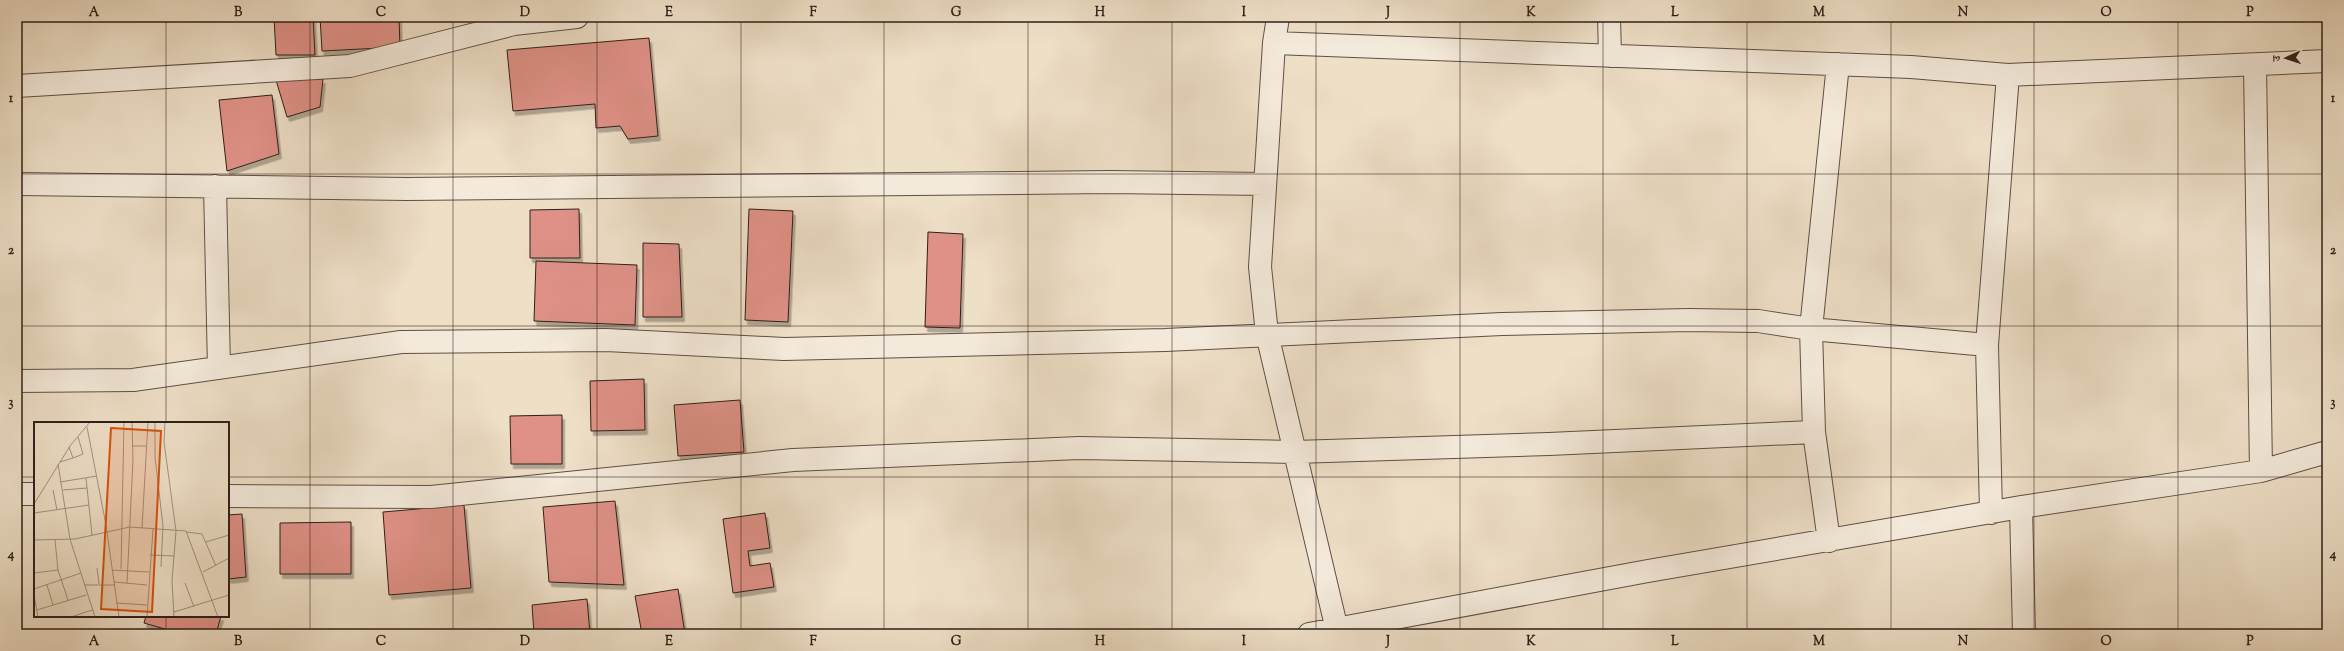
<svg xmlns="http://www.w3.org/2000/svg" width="2344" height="651" viewBox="0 0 2344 651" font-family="'Sorts Mill Goudy','Noto Serif Devanagari',serif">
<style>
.building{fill:#df9187;stroke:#2f1f19;filter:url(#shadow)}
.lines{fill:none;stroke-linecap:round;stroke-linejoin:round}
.street-casing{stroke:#5f4f44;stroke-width:24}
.street{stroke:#f4eadb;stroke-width:22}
.grid{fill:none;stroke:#2f1f19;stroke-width:1;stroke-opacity:0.55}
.inset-road{fill:none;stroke:#a29281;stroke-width:1}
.view{fill:#d6530d;fill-opacity:0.15;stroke:#d6530d;stroke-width:2}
.inset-edge{fill:none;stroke:#2f1f19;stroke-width:2}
.neatline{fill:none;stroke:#2f1f19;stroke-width:1.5}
.grid-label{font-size:13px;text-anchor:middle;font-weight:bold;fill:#2f1f19}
</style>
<defs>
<filter id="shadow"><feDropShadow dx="2.5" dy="4.5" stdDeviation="0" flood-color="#0004"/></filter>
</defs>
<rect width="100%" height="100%" fill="#eedfc7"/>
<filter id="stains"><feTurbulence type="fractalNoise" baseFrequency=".005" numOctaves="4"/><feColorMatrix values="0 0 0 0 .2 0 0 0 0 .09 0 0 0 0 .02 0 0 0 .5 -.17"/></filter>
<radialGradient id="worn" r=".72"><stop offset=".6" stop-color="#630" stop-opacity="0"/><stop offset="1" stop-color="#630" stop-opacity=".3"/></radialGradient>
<path class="building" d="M274,17H313L315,55H276Z
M320,17H399L400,47L322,51Z
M649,38L658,136L628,139L620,126L596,128L595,104L513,111L507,50Z
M323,79L320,107L287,117L276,80Z
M272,95L279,154L227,171L219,100Z
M579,209L580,258H530V210Z
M749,209L793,211L788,322L745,320Z
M928,232L963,234L960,328L925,327Z
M643,243L679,244L682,317H643Z
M536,261L637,265L635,325L534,321Z
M644,379L645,430L591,431L590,381Z
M740,400L744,452L678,456L674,405Z
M562,415V464H511L510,416Z
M615,501L624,585L549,582L543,507Z
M464,505L471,588L389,595L383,512Z
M765,513L770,548L748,551L750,566L770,563L774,587L733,593L723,519Z
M242,514L246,577L228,579V515Z
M351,522V574H280V523Z
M678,589L685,634H642L635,596Z
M587,599L590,634H534L532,605Z
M146,616H221L216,634H182L144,623Z"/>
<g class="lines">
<defs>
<path id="street" d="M1278,17L1274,43L1260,267L1267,334L1338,634
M1609,17L1610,56
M1274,43L1911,67L2008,75L2327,61
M2255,65L2261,471
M17,86L350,66L514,24L577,17
M17,184L407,189L1110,182L1265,184
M215,186L219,368
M17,381L133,380L401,342L606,340L784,349L1165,340L1502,324L1689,320L1758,321L1811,329L1987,345
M17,494H35
M228,496L431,497L793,460L1079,448L1295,452L1549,444L1814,432
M2021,507L2024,634
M1991,513L1987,345L2008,75
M1829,541L1814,432L1811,329L1838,64
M1309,634L1648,571L2021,507L2261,471L2327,452"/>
</defs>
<use href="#street" class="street-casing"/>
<use href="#street" class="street"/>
</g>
<path class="grid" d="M166,17V423M310,17V634M453,17V634M597,17V634M741,17V634M884,17V634M1028,17V634M1172,17V634M1316,17V634M1460,17V634M1603,17V634M1747,17V634M1891,17V634M2034,17V634M2178,17V634M17,174H2327M17,326H2327M17,477H35M228,477H2327M166,616V634"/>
<g transform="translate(34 422)">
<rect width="195" height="195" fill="#eedfc7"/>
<path class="inset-road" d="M121,0V35L129,104L127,145M131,0L130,20L142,109L138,159L140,195M53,5L72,103L85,195M98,24H112M35,25L39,36L49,32L44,15M26,40L39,36M24,42L36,117L61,195M52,56L58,113M26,60L63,54M19,68L23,88M29,68L53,66M0,82L36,24L56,0M0,91L55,83M108,106L114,0M153,110L168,112L182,144M0,118L41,117L96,105L152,109L184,195M21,118L24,148L34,178M172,120L195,113M116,133L140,134M63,146L65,162M87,147L90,0M78,148L115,150M169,150L195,136M0,151L24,148M80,160L113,163M93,161L99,38L98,0M151,161L160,185M13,163L19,183M50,163H80M0,167L47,151M0,173L4,195M82,181L113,183M3,188L52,173M140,190L195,173M37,195L58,188M113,195L119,107"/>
<path class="view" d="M77,6L127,9L118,190L67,187Z"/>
<rect width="195" height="195" class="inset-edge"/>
</g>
<rect width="2344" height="651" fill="none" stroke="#eedfc7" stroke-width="44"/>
<g transform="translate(2286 58) rotate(267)" stroke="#f4eadb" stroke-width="3" paint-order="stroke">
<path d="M0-3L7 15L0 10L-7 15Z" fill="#2f1f19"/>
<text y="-6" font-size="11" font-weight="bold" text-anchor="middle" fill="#2f1f19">उ</text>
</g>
<rect x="22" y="22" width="2300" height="607" class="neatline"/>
<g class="grid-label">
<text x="94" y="16">A</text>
<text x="238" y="16">B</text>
<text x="381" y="16">C</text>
<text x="525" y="16">D</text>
<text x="669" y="16">E</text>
<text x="813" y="16">F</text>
<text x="956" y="16">G</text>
<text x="1100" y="16">H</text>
<text x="1244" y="16">I</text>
<text x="1388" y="16">J</text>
<text x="1531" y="16">K</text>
<text x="1675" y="16">L</text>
<text x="1819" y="16">M</text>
<text x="1963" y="16">N</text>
<text x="2106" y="16">O</text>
<text x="2250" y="16">P</text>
<text x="11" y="102">1</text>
<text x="2333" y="102">1</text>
<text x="11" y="254">2</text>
<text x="2333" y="254">2</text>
<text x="11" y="406">3</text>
<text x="2333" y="406">3</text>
<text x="11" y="558">4</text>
<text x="2333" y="558">4</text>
<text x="94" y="645">A</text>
<text x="238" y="645">B</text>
<text x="381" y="645">C</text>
<text x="525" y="645">D</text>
<text x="669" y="645">E</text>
<text x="813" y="645">F</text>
<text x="956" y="645">G</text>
<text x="1100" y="645">H</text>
<text x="1244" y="645">I</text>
<text x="1388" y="645">J</text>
<text x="1531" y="645">K</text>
<text x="1675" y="645">L</text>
<text x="1819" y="645">M</text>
<text x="1963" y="645">N</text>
<text x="2106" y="645">O</text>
<text x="2250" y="645">P</text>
</g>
<rect width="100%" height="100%" filter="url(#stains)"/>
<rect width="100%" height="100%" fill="url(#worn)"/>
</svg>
